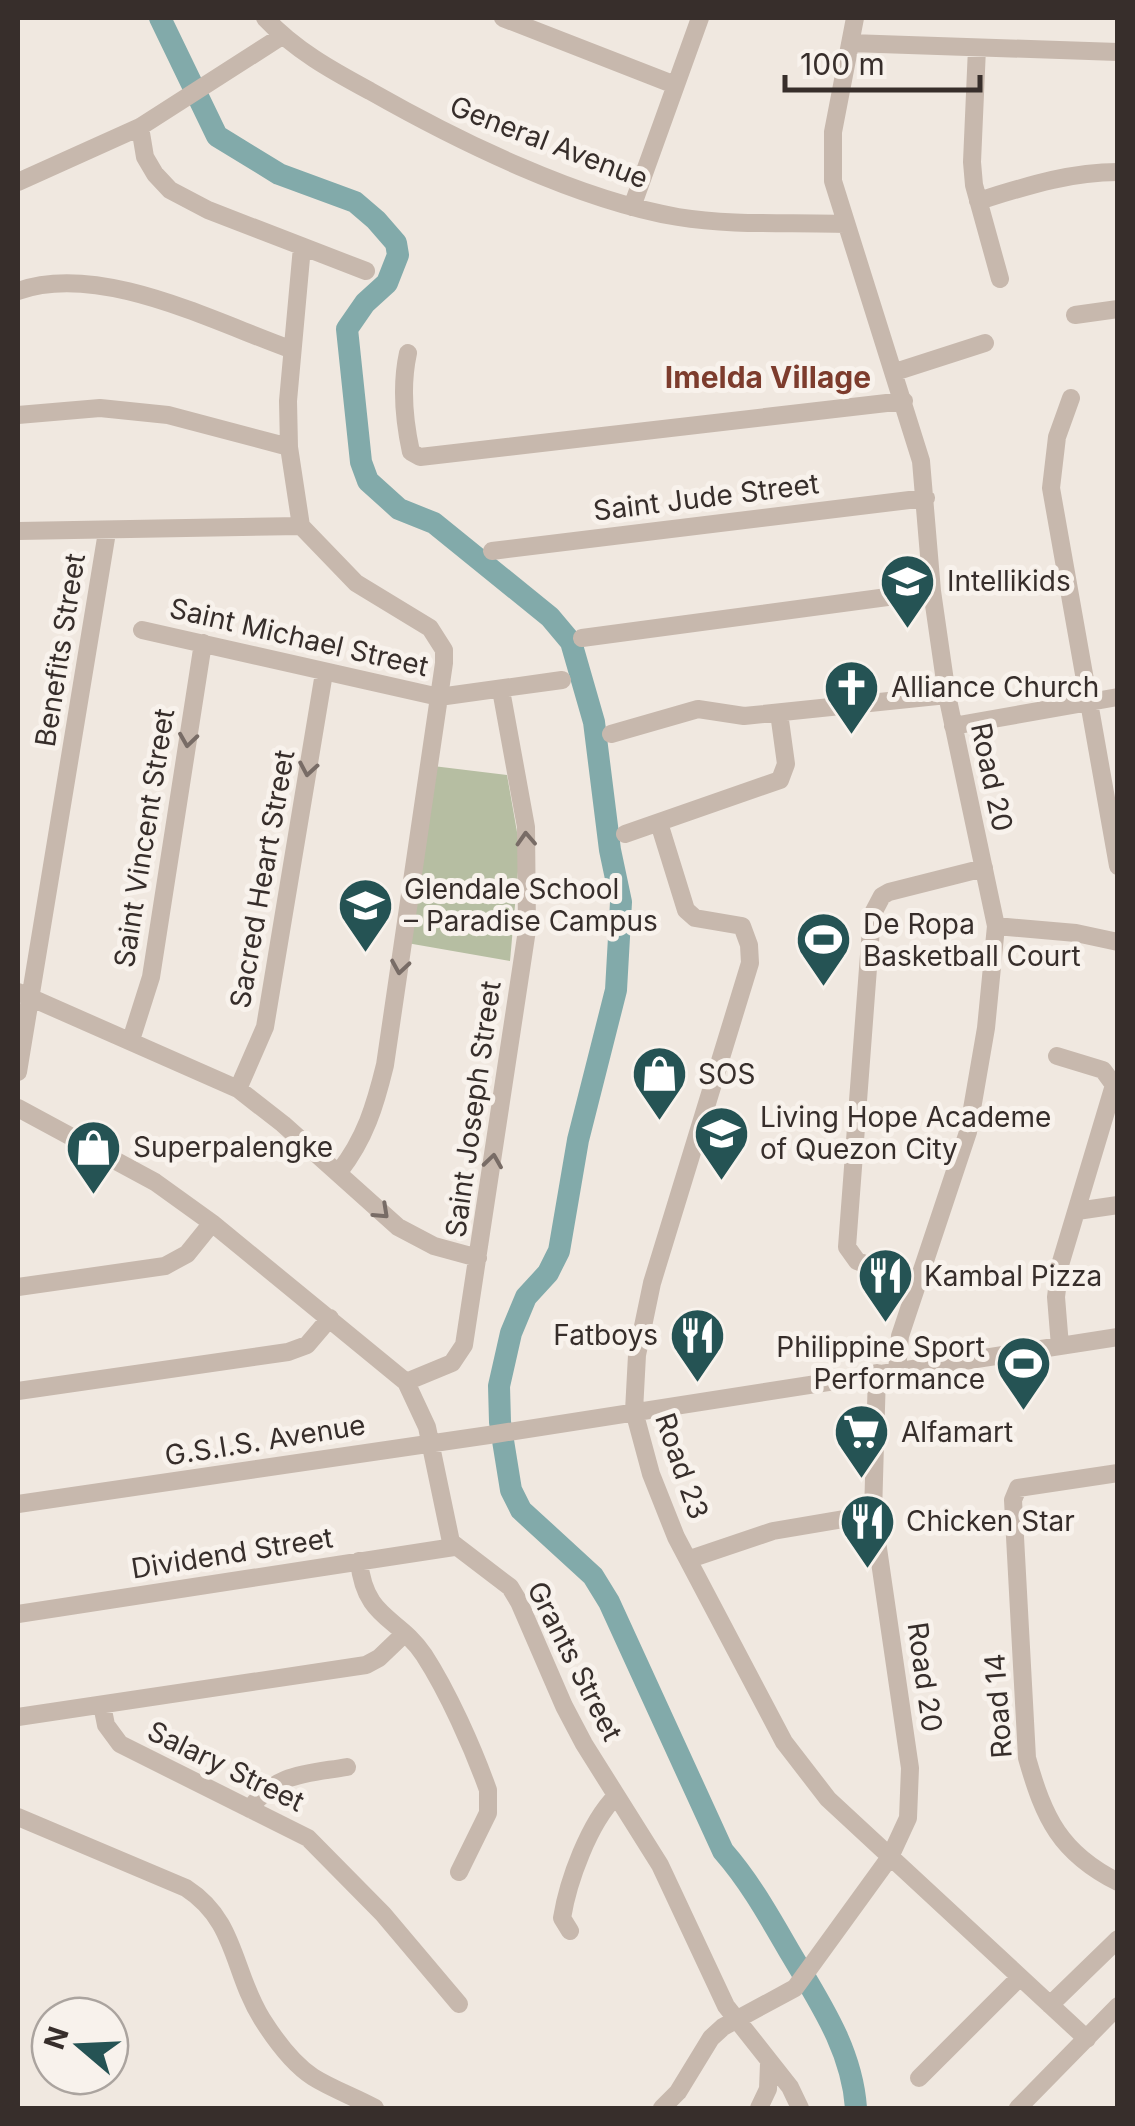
<svg xmlns="http://www.w3.org/2000/svg" width="1135" height="2126" viewBox="0 0 1135 2126" font-family="Inter,sans-serif">
<style>
.green{fill:#b6bea2}
.lines{fill:none;stroke-linecap:round;stroke-linejoin:round}
.river{stroke:#82aaaa;stroke-width:22}
.minor{stroke:#c7b8ad;stroke-width:18}
.oneway{stroke:#786c66}
.labels{text-anchor:middle;dominant-baseline:central;stroke-width:10;stroke-linejoin:round;paint-order:stroke}
.street-label{font-size:28px;fill:#372e2b;stroke:#f8f2ec}
.poi-label{font-size:28px;fill:#372e2b;stroke:#f8f2ec;text-anchor:start}
.neighbourhood-label{font-size:30px;font-weight:bold;fill:#7d3c2d;stroke:#f8f2ec}
</style>
<rect width="100%" height="100%" fill="#f0e8e0"/>
<path class="green" d="M433,766L507,775L520,849L510,961L407,943Z"/>
<g class="lines">
<path class="river" d="M160,18L217,136L279,174L355,202L376,220L396,243L398,255L387,283L365,303L347,329L361,462L368,481L399,509L434,523L550,617L571,642L594,722L610,850L621,902L616,990L578,1140L559,1251L548,1273L526,1297L511,1333L499,1386L500,1422L511,1490L521,1510L593,1576L609,1602L723,1851C751,1883 770,1918 791,1954C820,2003 852,2050 856,2108"/>
<path class="minor" d="M265,18C295,50 331,70 370,91C458,141 578,200 678,217C733,226 790,222 845,224
M503,18L675,85
M855,18L833,132V181L921,461L932,591L947,695L996,926L986,1028L968,1132L900,1336L897,1371
M850,43L1118,52
M977,48L972,162L974,185L1000,279
M140,127L145,157L155,174L170,190L208,210L366,271
M18,182L140,127L282,36
M978,201C1024,187 1068,172 1118,172
M632,207L700,18
M302,247L288,401L289,447L301,526L356,583L430,628L444,650V663L385,1065C375,1106 365,1139 339,1172
M18,291C99,262 212,321 290,349
M1075,315L1118,309
M408,353C401,385 404,420 411,452L420,457L904,401
M895,372L985,343
M1071,398L1057,437L1051,488L1118,866
M18,415L100,408L168,415L289,447
M18,531L301,526
M492,551L926,498
M142,630L439,697L562,680
M582,638L932,591
M953,726L1118,697
M611,734L698,709L744,716L947,695
M659,823L686,910L695,918L742,926L749,945L750,963L652,1283L637,1355L634,1411L651,1474L676,1537L784,1742L828,1799L1087,2039
M625,834L780,780L786,764L779,713
M996,926L1076,933L1118,942
M18,992L238,1089L283,1124L398,1227L434,1246L478,1258
M131,1040L151,977L203,643
M1057,1056L1103,1070L1114,1085L1060,1265L1056,1297L1060,1346
M18,1072L107,532
M238,1089L265,1027L324,673
M18,1108L155,1182L212,1223L406,1382L427,1427L451,1542L510,1587L519,1602L564,1706L584,1744L660,1865L726,2006L790,2087L800,2108
M1077,1211L1118,1205
M917,1283L857,1261L847,1247L872,915L882,896L889,892L984,868
M18,1287L165,1266L187,1254L212,1223
M406,1382L452,1363L464,1345L527,930L526,827L501,690
M18,1391L288,1352L307,1345L330,1318
M1118,1473L1018,1488L1013,1500L1027,1758C1044,1818 1060,1853 1118,1882
M18,1504L489,1435L1118,1337
M690,1559L773,1531L873,1514
M359,1561C365,1620 398,1616 424,1655C448,1692 473,1748 488,1790V1813L459,1872
M18,1614L454,1547
M102,1705L106,1725L120,1744L308,1838L383,1914L459,2004
M18,1717L366,1665L379,1658L403,1635
M250,1809C275,1773 306,1774 347,1767
M18,1817L186,1888C237,1921 232,1971 262,2019C274,2038 293,2064 313,2077C332,2089 355,2097 375,2108
M570,1931L562,1918C568,1881 589,1823 616,1796
M1050,2005L1118,1939
M919,2078L1020,1977
M662,2108L678,2092L711,2038L723,2027L795,1988L890,1857L908,1818L910,1768L873,1514L877,1373
M759,2108L768,2089L769,2063
M1018,2108L1118,2006"/>
</g>
<defs><path id="oneway-chevron" d="M-2-3.5L2.5 0L-2 3.5" fill="none" stroke-width="1.6" stroke-linecap="round" stroke-linejoin="round" transform="scale(2.5)"/></defs>
<g class="oneway">
<use href="#oneway-chevron" transform="translate(188 740) rotate(98)"/>
<use href="#oneway-chevron" transform="translate(308 769) rotate(100)"/>
<use href="#oneway-chevron" transform="translate(526 839) rotate(-93)"/>
<use href="#oneway-chevron" transform="translate(400 967) rotate(99)"/>
<use href="#oneway-chevron" transform="translate(493 1161) rotate(-82)"/>
<use href="#oneway-chevron" transform="translate(382 1212) rotate(43)"/>
</g>
<defs>
<symbol id="school-pin" viewBox="-11 -11 22 30"><path d="M0 17L-7.5 6A9.5 9.5 0 1 1 7.5 6Z" fill="#255354" stroke="#f8f2ec"/><path d="M0-5L7-2L0 1L-7-2ZM-4 1L0 2.5L4 1V4Q0 6-4 4Z" fill="#fff"/></symbol>
<symbol id="church-pin" viewBox="-11 -11 22 30"><path d="M0 17L-7.5 6A9.5 9.5 0 1 1 7.5 6Z" fill="#255354" stroke="#f8f2ec"/><path d="M-1.2-6h2.4v3.5h3.3v2.4h-3.3V6h-2.4V-.1h-3.3v-2.4h3.3Z" fill="#fff"/></symbol>
<symbol id="stadium-pin" viewBox="-11 -11 22 30"><path d="M0 17L-7.5 6A9.5 9.5 0 1 1 7.5 6Z" fill="#255354" stroke="#f8f2ec"/><path d="M0-5a6.5 5 0 1 0 0 10a6.5 5 0 1 0 0-10ZM-3.5-1.8h7v3.6h-7Z" fill="#fff"/></symbol>
<symbol id="shop-pin" viewBox="-11 -11 22 30"><path d="M0 17L-7.5 6A9.5 9.5 0 1 1 7.5 6Z" fill="#255354" stroke="#f8f2ec"/><path d="M-5-2.5h2.3a2.7 3.5 0 0 1 5.4 0H5L5.5 6h-11ZM-1.5-2.5h3a1.5 2.3 0 0 0-3 0Z" fill="#fff"/></symbol>
<symbol id="restaurant-pin" viewBox="-11 -11 22 30"><path d="M0 17L-7.5 6A9.5 9.5 0 1 1 7.5 6Z" fill="#255354" stroke="#f8f2ec"/><path d="M-5-6h1v4h1v-4h1v4h1v-4h1v5L-1.5 .5V6h-2V.5L-5-1ZM5-6V6H3V1.5H1.5Q1.5-4 5-6Z" fill="#fff"/></symbol>
<symbol id="supermarket-pin" viewBox="-11 -11 22 30"><path d="M0 17L-7.5 6A9.5 9.5 0 1 1 7.5 6Z" fill="#255354" stroke="#f8f2ec"/><path d="M-6-5.5h2.5l.6 2H6L4.5 2H-2.5L-4.4-4H-6ZM-1.5 3.2a1.3 1.3 0 1 0 .1 0ZM3 3.2a1.3 1.3 0 1 0 .1 0Z" fill="#fff"/></symbol>
</defs>
<g fill-rule="evenodd">
<use href="#school-pin" x="876" y="550" width="63" height="86"/>
<use href="#church-pin" x="820" y="656" width="63" height="86"/>
<use href="#school-pin" x="334" y="874" width="63" height="86"/>
<use href="#stadium-pin" x="792" y="908" width="63" height="86"/>
<use href="#shop-pin" x="628" y="1042" width="63" height="86"/>
<use href="#school-pin" x="690" y="1102" width="63" height="86"/>
<use href="#shop-pin" x="62" y="1116" width="63" height="86"/>
<use href="#restaurant-pin" x="854" y="1244" width="63" height="86"/>
<use href="#restaurant-pin" x="666" y="1304" width="63" height="86"/>
<use href="#stadium-pin" x="992" y="1332" width="63" height="86"/>
<use href="#supermarket-pin" x="830" y="1400" width="63" height="86"/>
<use href="#restaurant-pin" x="836" y="1490" width="63" height="86"/>
</g>
<g class="labels">
<g class="street-label">
<text transform="translate(549 142) rotate(21)">General Avenue</text>
<text transform="translate(706 497) rotate(-7)">Saint Jude Street</text>
<text transform="translate(299 637) rotate(13)">Saint Michael Street</text>
<text transform="translate(60 650) rotate(-81)">Benefits Street</text>
<text transform="translate(992 777) rotate(78)">Road 20</text>
<text transform="translate(144 838) rotate(-81)">Saint Vincent Street</text>
<text transform="translate(262 879) rotate(-80)">Sacred Heart Street</text>
<text transform="translate(473 1109) rotate(-82)">Saint Joseph Street</text>
<text transform="translate(265 1440) rotate(-9)">G.S.I.S. Avenue</text>
<text transform="translate(682 1466) rotate(71)">Road 23</text>
<text transform="translate(232 1553) rotate(-9)">Dividend Street</text>
<text transform="translate(575 1661) rotate(63)">Grants Street</text>
<text transform="translate(925 1677) rotate(82)">Road 20</text>
<text transform="translate(998 1706) rotate(-94)">Road 14</text>
<text transform="translate(226 1766) rotate(26)">Salary Street</text>
</g>
<g class="poi-label">
<text x="947" y="581">Intellikids</text>
<text x="891" y="687">Alliance Church</text>
<text x="404" y="889">Glendale School<tspan x="404" dy="32">– Paradise Campus</tspan></text>
<text x="863" y="924">De Ropa<tspan x="863" dy="32">Basketball Court</tspan></text>
<text x="698" y="1074">SOS</text>
<text x="760" y="1117">Living Hope Academe<tspan x="760" dy="32">of Quezon City</tspan></text>
<text x="133" y="1147">Superpalengke</text>
<text x="924" y="1276">Kambal Pizza</text>
<text x="658" y="1335" text-anchor="end">Fatboys</text>
<text x="985" y="1347" text-anchor="end">Philippine Sport<tspan x="985" dy="32">Performance</tspan></text>
<text x="901" y="1432">Alfamart</text>
<text x="906" y="1521">Chicken Star</text>
</g>
<g class="neighbourhood-label">
<text x="768" y="377">Imelda Village</text>
</g>
</g>
<rect width="1135" height="2126" fill="none" stroke="#372e2b" stroke-width="40"/>
<g transform="translate(80 2046) rotate(289)"><circle r="48" fill="#f8f2ec" stroke="#aba49f" stroke-width="2.5"/>
<path d="M0-8L18 38L0 25L-18 38Z" fill="#255354"/>
<text y="-15" font-size="28" font-weight="bold" text-anchor="middle" fill="#372e2b">N</text>
</g>
<path d="M785 75v15h195v-15" fill="none" stroke="#372e2b" stroke-width="5"/>
<text x="800" y="75" font-size="30" fill="#372e2b" stroke="#f8f2ec" stroke-width="8" paint-order="stroke">100 m</text>
</svg>
